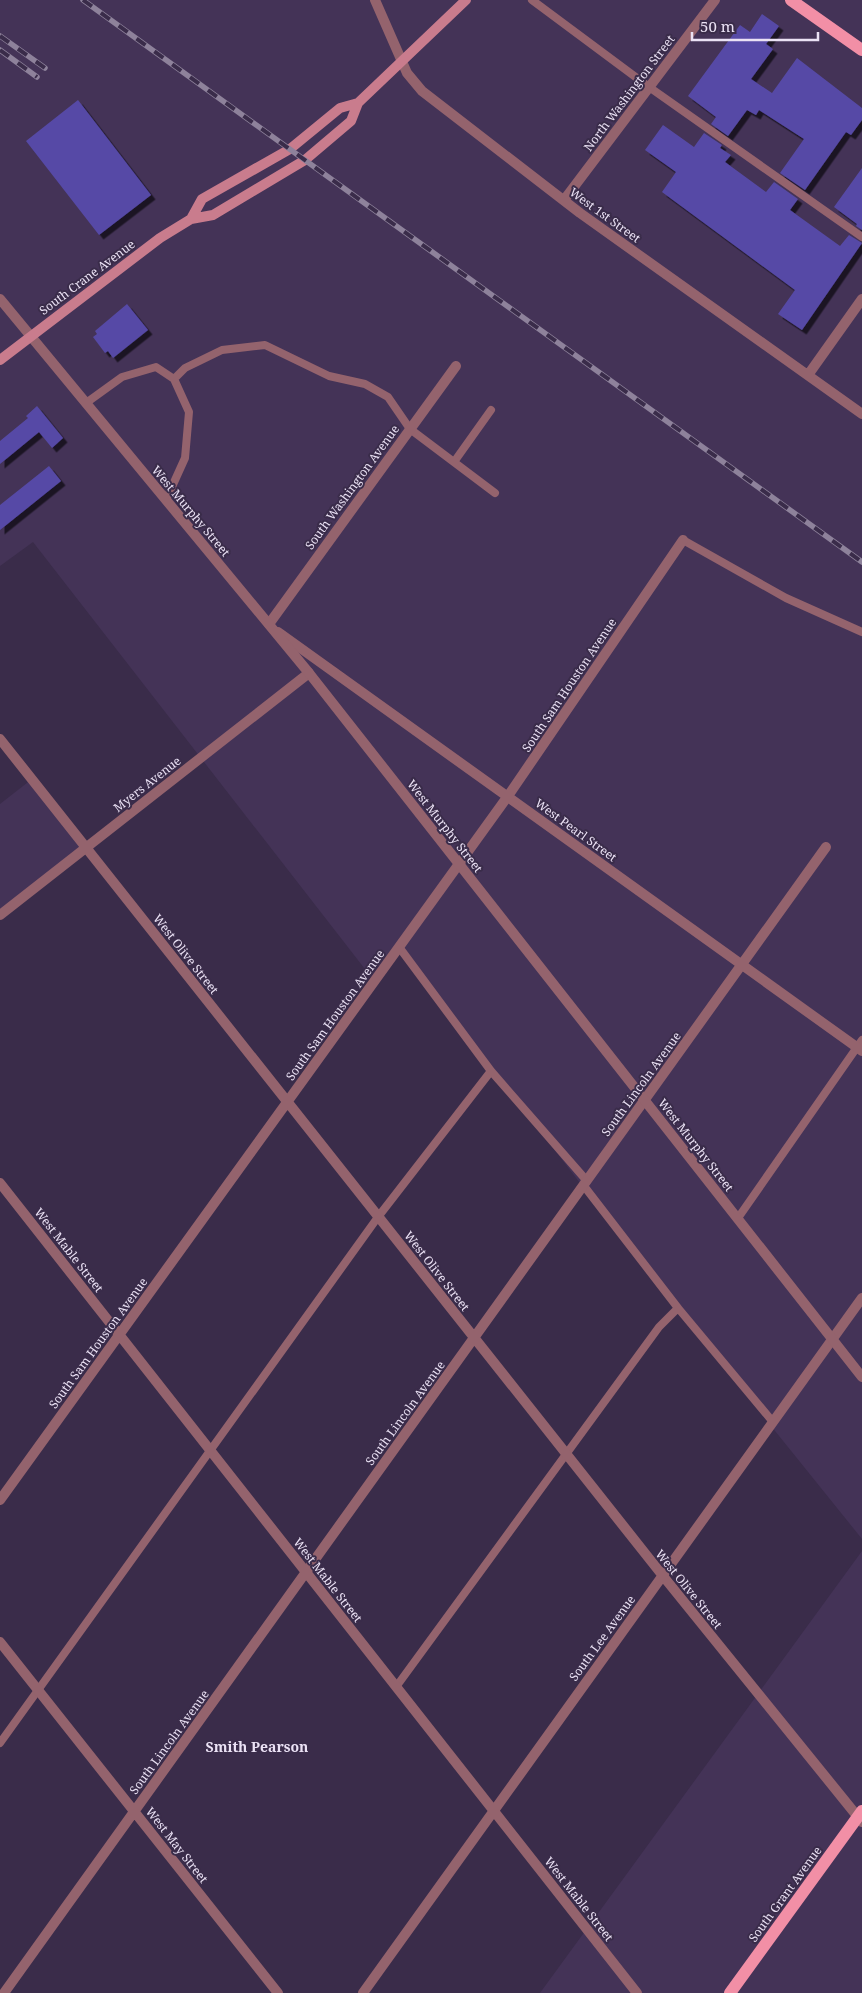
<svg xmlns="http://www.w3.org/2000/svg" width="862" height="1993" viewBox="0 0 862 1993" font-family="'Noto Serif',serif">
<style>
.built{fill:#443357}
.building{fill:#564aa6;filter:url(#shadow)}
.lines{fill:none;stroke-linecap:round;stroke-linejoin:round}
.service{stroke:#94636d;stroke-width:8}
.minor{stroke:#94636d;stroke-width:10}
.tertiary{stroke:#94636d;stroke-width:10}
.secondary{stroke:#c97c8d;stroke-width:10}
.primary{stroke:#f28fa6;stroke-width:12}
.rail-casing{stroke:#8e829b;stroke-width:5.5}
.rail{stroke:#3a2c4a;stroke-width:4;stroke-dasharray:11;stroke-linecap:butt}
.labels{text-anchor:middle;dominant-baseline:central;stroke-width:4;stroke-linejoin:round;paint-order:stroke}
.street-label{font-size:12px;fill:#ebe2f5;stroke:#3a2c4a}
.neighbourhood-label{font-size:14px;font-weight:bold;fill:#ebe2f5;stroke:#3a2c4a}
</style>
<defs>
<filter id="shadow"><feDropShadow dx="4.5" dy="4.5" stdDeviation="0" flood-color="#0009"/></filter>
</defs>
<rect width="100%" height="100%" fill="#3a2c4a"/>
<path class="built" d="M0,0H862V1539L677,1309L399,948L375,982L33,542L0,566Z
M32,779L86,848L0,915V804Z
M862,1551V1993H540Z"/>
<path class="building" d="M762,14L779,26L766,44L773,49L751,79L772,93L797,58L862,108V120L851,135L846,132L805,190L780,173L804,139L759,110L756,115L747,110L728,136L711,124L716,117L688,96L740,25L750,32Z
M78,100L151,195L99,235L26,141Z
M663,125L694,147L704,133L722,145L720,148L731,155L725,162L766,192L774,182L798,199L790,210L840,246L849,235L862,243L802,330L778,314L795,290L662,192L676,172L645,150Z
M862,168V230L856,226L857,224L834,207Z
M127,304L148,330L113,358L108,351L105,353L93,337L97,334L95,331Z
M37,406L63,438L52,448L39,432L0,464V441L28,418L26,416Z
M49,466L61,481L0,530V505Z"/>
<g class="lines">
<path class="service" d="M532,0L649,87L862,237
M174,379L185,368L222,350L265,345L329,376L365,384L388,397L410,429L495,493
M86,403L122,377L156,367L174,379L189,412L185,458L166,500
M454,462L491,410
M683,540L786,598L862,632
M399,947L491,1071L587,1181
M738,1218L862,1040
M678,1308L773,1422
M396,1687L659,1327L678,1308L584,1186
M0,1743L378,1217L491,1071"/>
<path class="minor" d="M375,0L407,73L422,91L580,213L862,414
M564,200L715,0
M808,375L862,299
M269,624L456,366
M278,632L862,1051
M0,739L663,1576L862,1822
M0,915L309,673
M0,1183L637,1993
M0,1500L508,796L683,540
M0,1642L278,1993
M4,1993L826,847
M363,1993L862,1298"/>
<path class="tertiary" d="M0,299L309,673L862,1377"/>
<path class="secondary" d="M191,219L202,199L290,149L340,108L358,103
M0,360L160,238L191,219L213,215L305,160L351,121L358,103L466,0"/>
<path class="primary" d="M791,0L862,50
M730,1993L862,1811"/>
<defs>
<path id="rail" d="M83,0L862,562
M0,36L45,68
M0,50L37,77"/>
</defs>
<use href="#rail" class="rail-casing"/>
<use href="#rail" class="rail"/>
</g>
<g class="labels">
<g class="street-label">
<text transform="translate(629 93) rotate(-53)">North Washington Street</text>
<text transform="translate(605 215) rotate(36)">West 1st Street</text>
<text transform="translate(87 277) rotate(-37)">South Crane Avenue</text>
<text transform="translate(352 487) rotate(-54)">South Washington Avenue</text>
<text transform="translate(191 511) rotate(50)">West Murphy Street</text>
<text transform="translate(569 685) rotate(-56)">South Sam Houston Avenue</text>
<text transform="translate(147 784) rotate(-38)">Myers Avenue</text>
<text transform="translate(445 826) rotate(52)">West Murphy Street</text>
<text transform="translate(576 830) rotate(36)">West Pearl Street</text>
<text transform="translate(186 954) rotate(52)">West Olive Street</text>
<text transform="translate(335 1015) rotate(-54)">South Sam Houston Avenue</text>
<text transform="translate(641 1084) rotate(-54)">South Lincoln Avenue</text>
<text transform="translate(696 1145) rotate(52)">West Murphy Street</text>
<text transform="translate(69 1250) rotate(52)">West Mable Street</text>
<text transform="translate(437 1271) rotate(52)">West Olive Street</text>
<text transform="translate(98 1343) rotate(-54)">South Sam Houston Avenue</text>
<text transform="translate(405 1413) rotate(-54)">South Lincoln Avenue</text>
<text transform="translate(328 1580) rotate(52)">West Mable Street</text>
<text transform="translate(689 1589) rotate(51)">West Olive Street</text>
<text transform="translate(602 1638) rotate(-54)">South Lee Avenue</text>
<text transform="translate(169 1742) rotate(-54)">South Lincoln Avenue</text>
<text transform="translate(177 1845) rotate(52)">West May Street</text>
<text transform="translate(785 1894) rotate(-54)">South Grant Avenue</text>
<text transform="translate(579 1899) rotate(52)">West Mable Street</text>
</g>
<g class="neighbourhood-label">
<text x="257" y="1746">Smith Pearson</text>
</g>
</g>
<path d="M692 32v8h126v-8" fill="none" stroke="#ebe2f5" stroke-width="2.5"/>
<text x="700" y="32" font-size="15" fill="#ebe2f5" stroke="#3a2c4a" stroke-width="4" paint-order="stroke">50 m</text>
</svg>
